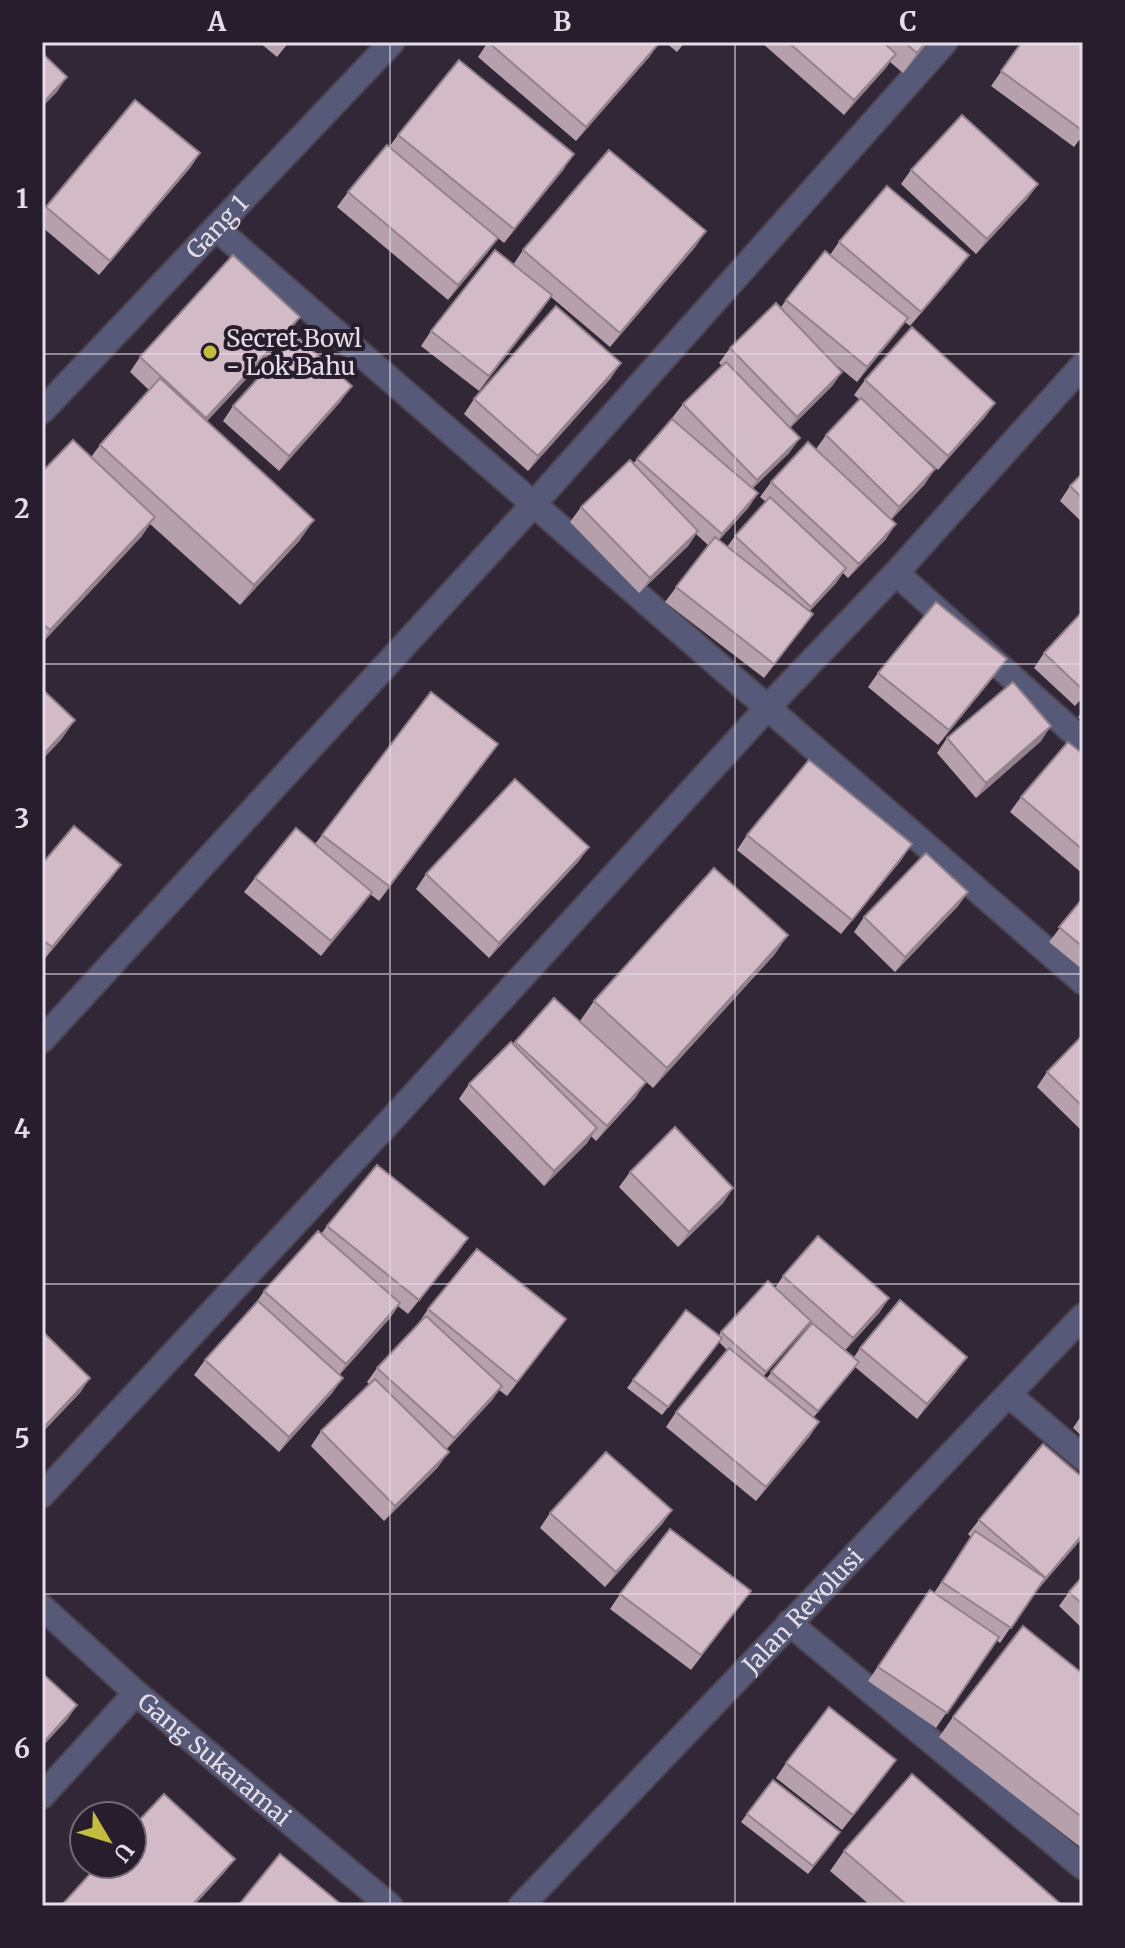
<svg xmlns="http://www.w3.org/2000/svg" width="1125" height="1948" viewBox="0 0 1125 1948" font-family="Merriweather,serif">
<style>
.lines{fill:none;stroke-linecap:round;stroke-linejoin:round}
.minor-casing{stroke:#4d4452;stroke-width:28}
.minor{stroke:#575978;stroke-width:24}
.wall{fill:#b5a0ab;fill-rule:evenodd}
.shaded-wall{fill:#93828b}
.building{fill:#d2bac7;stroke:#93828b;stroke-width:2}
.grid{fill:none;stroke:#e3dde7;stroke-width:2;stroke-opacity:0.55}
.poi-dot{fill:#c3bd3f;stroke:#271d2c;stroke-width:3}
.labels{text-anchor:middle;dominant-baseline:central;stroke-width:8;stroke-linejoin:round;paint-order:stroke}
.street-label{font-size:24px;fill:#e3dde7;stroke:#271d2c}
.poi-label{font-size:24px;fill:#e3dde7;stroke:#271d2c;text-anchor:start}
.neatline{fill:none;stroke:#e3dde7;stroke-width:3}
.grid-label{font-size:26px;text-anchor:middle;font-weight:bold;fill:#e3dde7}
</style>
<rect width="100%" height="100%" fill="#312736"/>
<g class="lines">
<defs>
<g id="minor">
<path d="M216,228L1083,982"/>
<path id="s1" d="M42,411L392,42"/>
<path d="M896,573L1083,741"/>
<path d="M42,1040L533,505L945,42"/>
<path d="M1009,1395L1083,1458"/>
<path d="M42,1495L392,1119L768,707L896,573L1083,365"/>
<path id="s2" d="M42,1607L136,1693L390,1906"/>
<path d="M789,1623L1083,1867"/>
<path d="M42,1796L136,1693"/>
<path id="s3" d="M521,1906L1083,1316"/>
</g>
</defs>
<use href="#minor" class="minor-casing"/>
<use href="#minor" class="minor"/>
</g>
<path class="wall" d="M259,42H289L277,57Z
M488,42L650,56L576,141L478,57Z
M665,42H685L677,52Z
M761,42H928L903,73L890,62L844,115Z
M1022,42H1083V135L1074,147L991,86Z
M398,135L564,169L504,243L498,238L487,253L448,300L337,207L348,192L389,147Z
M200,153L190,168L99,275L42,227V212L46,207Z
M911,170L1038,184L1027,199L976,254L901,184Z
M839,242L969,255L958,270L910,326L905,322L857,382L835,364L842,372L832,386L790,428V452L753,488L758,493L748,508L719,540L727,547L735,536L766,502L760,497L771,482L816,449L826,435L860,400L854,395L865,380L995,403L985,417L938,470L911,446L925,484L891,520L886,539L848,578L843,573L836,583L810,611L813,614L764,678L665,602L708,545L696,534L688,546L639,593L570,522L581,507L633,464L637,459L678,424L672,418L683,404L722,366L719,363L730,348L781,307L786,300L830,255Z
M696,246L610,347L551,297L479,391L421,346L431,331L513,265L523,250Z
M290,332L207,421L300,540L240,605L150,524L141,537L42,643V472L91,457L100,445L149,390L130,372L140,357Z
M611,378L528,471L464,414L474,399Z
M341,401L279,471L223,421L233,406Z
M1083,473V523L1060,501L1070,486Z
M1083,611V697L1075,706L1034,668L1044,653Z
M1007,659L996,674L938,745L868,687L878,673Z
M1083,710V722L1078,717Z
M947,738L1041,741L976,798L937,753Z
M498,744L379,901L370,894L361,907L321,956L244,892L255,878L315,844L322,835Z
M1083,754V874L1010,812L1021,797Z
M747,835L902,859L841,934L737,850Z
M589,847L578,862L489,958L416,889L426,874Z
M42,864L121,865L110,880L42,962Z
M968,892L958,906L895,972L854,932L864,917Z
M1083,898V970L1049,942Z
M788,935L774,955L653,1088L580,1021L594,1001Z
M554,998L636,1097L596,1141L591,1136L587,1143L544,1186L459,1099L469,1084L513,1044Z
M1083,1035V1132L1037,1087L1047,1072Z
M630,1172L733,1188L723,1203L678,1247L619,1187Z
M327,1226L468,1238L408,1314L398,1306L390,1318L340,1374L333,1392L279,1452L194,1375L205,1360L256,1303L264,1291L321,1234Z
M783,1276L889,1298L879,1313L845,1350L854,1357L860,1348L956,1372L917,1419L855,1367L813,1418L819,1422L809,1437L756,1501L666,1427L676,1412L727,1350L719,1342L662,1415L627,1388L686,1310L719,1335L721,1332L775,1288ZM809,1323L811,1325L766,1379L763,1377Z
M428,1309L555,1334L507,1396L499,1390L492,1400L446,1450L438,1467L384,1521L311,1446L321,1431L369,1384L367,1382L377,1368L418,1324Z
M1083,1413V1437L1073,1428Z
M1083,1478V1537L1035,1592L1000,1643L996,1640L936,1728L868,1681L930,1590L934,1593L971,1537L968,1534L979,1520Z
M672,1510L662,1524L605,1587L540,1528L550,1513Z
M1083,1576V1629L1059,1606L1069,1592Z
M751,1591L691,1670L610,1609L620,1594Z
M1083,1674V1849L939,1737L953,1717Z
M786,1763L886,1774L842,1830L776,1778Z
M747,1814L835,1840L808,1874L741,1822Z
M844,1851L1063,1906H871L830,1871Z"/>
<path class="shaded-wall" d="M660,42L650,56L576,141L586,127Z
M926,42H928L903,73L917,53Z
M896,54L886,68L844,115L854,100Z
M67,77L57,92L42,107V104Z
M200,153L190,168L99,275L110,261Z
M574,154L564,169L504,243L514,229Z
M1038,184L1027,199L976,254L987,239Z
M706,231L696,246L610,347L620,333Z
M498,238L487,253L448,300L458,285Z
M969,255L958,270L910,326L921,312Z
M552,295L542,310L479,391L489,376Z
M300,317L290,332L196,433L206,418Z
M908,318L897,333L857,382L867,367Z
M621,363L611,378L528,471L538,456Z
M842,372L832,386L787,431L797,417Z
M352,386L341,401L279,471L289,456Z
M995,403L985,417L938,470L948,456Z
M800,438L790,452L746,495L757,480Z
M935,469L925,484L889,522L899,507Z
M758,493L748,508L712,548L722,534Z
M155,517L141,537L42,643V641L50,630Z
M314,520L300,540L240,605L254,585Z
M896,524L886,539L848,578L859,564Z
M698,531L688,546L639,593L650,578Z
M846,568L836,583L800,621L811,607Z
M813,614L803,628L764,678L774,664Z
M1007,659L996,674L938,745L949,730Z
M75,720L61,740L42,760V756Z
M1051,726L1041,741L976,798L986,783Z
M498,744L488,758L379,901L389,886Z
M912,844L902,859L841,934L852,920Z
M589,847L578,862L489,958L499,943Z
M121,865L110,880L42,962L52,947Z
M372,892L361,907L321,956L331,941Z
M968,892L958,906L895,972L905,957Z
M788,935L774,955L653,1088L667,1068Z
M646,1082L636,1097L596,1141L607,1126Z
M597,1128L587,1143L544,1186L554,1171Z
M733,1188L723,1203L678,1247L689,1232Z
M468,1238L458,1253L408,1314L419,1300Z
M889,1298L879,1313L843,1353L853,1338Z
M400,1303L390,1318L336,1379L346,1364Z
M566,1319L555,1334L507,1396L517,1382Z
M811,1321L805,1329L760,1380L766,1372Z
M967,1357L956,1372L917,1419L927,1404Z
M90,1378L80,1393L42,1433V1429Z
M343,1378L333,1392L279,1452L289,1437Z
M502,1386L492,1400L443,1452L454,1438Z
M819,1422L809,1437L756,1501L766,1487Z
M449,1452L438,1467L384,1521L395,1506Z
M672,1510L662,1524L605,1587L616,1572Z
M1083,1534V1537L1036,1592L1046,1578Z
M77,1705L67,1720L42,1747V1744Z
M896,1760L886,1774L842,1830L853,1815Z
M235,1859L224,1873L194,1906H191Z"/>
<path class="building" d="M488,42H660L586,127Z
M788,42H883L896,54L854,100Z
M904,42H926L917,53Z
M1022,42H1083V131L1001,71Z
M42,53L67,77L42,104Z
M459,60L574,154L514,229L398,135Z
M135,100L200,153L110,261L46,207Z
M962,115L1038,184L987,239L911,170Z
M387,145L498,238L458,285L348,192Z
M609,150L706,231L620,333L523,250Z
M887,186L969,255L921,312L839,242Z
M495,250L552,295L489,376L431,331Z
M825,251L908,318L867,367L786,300Z
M233,255L300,317L206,418L140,357Z
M776,303L842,372L797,417L730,348Z
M556,306L621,363L538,456L474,399Z
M912,327L995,403L948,456L865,380Z
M296,336L352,386L289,456L233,406Z
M726,362L800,438L757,480L683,404Z
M160,378L314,520L254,585L100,445Z
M861,398L935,469L899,507L826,435Z
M672,419L758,493L722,534L637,459Z
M73,440L155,517L50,630L42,623V472Z
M808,442L896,524L859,564L771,482Z
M630,460L698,531L650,578L581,507Z
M1083,473V499L1070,486Z
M770,497L846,568L811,607L735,536Z
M715,537L813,614L774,664L676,587Z
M936,602L1007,659L949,730L878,673Z
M1083,611V690L1044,653Z
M1013,682L1051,726L986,783L947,738Z
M42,689L75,720L42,756Z
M431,692L498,744L389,886L322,835Z
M1068,742L1083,754V850L1021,797Z
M809,760L912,844L852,920L747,835Z
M515,779L589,847L499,943L426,874Z
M74,826L121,865L52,947L42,939V864Z
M296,828L372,892L331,941L255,878Z
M926,853L968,892L905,957L864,917Z
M714,868L788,935L667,1068L594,1001Z
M1083,898V947L1059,927Z
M554,998L646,1082L607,1126L515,1042Z
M1083,1035V1107L1047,1072Z
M511,1042L597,1128L554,1171L469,1084Z
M675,1127L733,1188L689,1232L630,1172Z
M377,1165L468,1238L419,1300L327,1226Z
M318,1231L400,1303L346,1364L264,1291Z
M818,1236L889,1298L853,1338L783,1276Z
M477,1249L566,1319L517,1382L428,1309Z
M768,1281L811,1321L766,1372L721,1332Z
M900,1300L967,1357L927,1404L860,1348Z
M258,1301L343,1378L289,1437L205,1360Z
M686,1310L722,1338L668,1407L633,1380Z
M426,1316L502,1386L454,1438L377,1368Z
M812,1323L859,1362L818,1411L771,1372Z
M42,1331L90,1378L42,1429Z
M729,1348L819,1422L766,1487L676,1412Z
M375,1379L449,1452L395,1506L321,1431Z
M1043,1444L1083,1478V1534L1046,1578L979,1520Z
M606,1452L672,1510L616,1572L550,1513Z
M670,1529L751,1591L701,1655L620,1594Z
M975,1531L1045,1578L1011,1628L942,1582Z
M1083,1576V1605L1069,1592Z
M930,1590L999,1637L947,1713L878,1667Z
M1023,1626L1083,1674V1818L953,1717Z
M42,1673L77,1705L42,1744Z
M829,1707L896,1760L853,1815L786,1763Z
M912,1774L1063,1906H908L844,1851Z
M773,1780L840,1832L813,1866L747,1814Z
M164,1794L235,1859L191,1906H61L99,1864H132V1828Z
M280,1854L343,1906H238Z"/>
<path class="grid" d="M390,42V1906M735,42V1906M42,354H1083M42,664H1083M42,974H1083M42,1284H1083M42,1594H1083"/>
<circle class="poi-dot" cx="210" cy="352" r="8"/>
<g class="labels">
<g class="street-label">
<text stroke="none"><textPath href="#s1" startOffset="254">Gang 1</textPath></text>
<text stroke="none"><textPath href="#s3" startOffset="408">Jalan Revolusi</textPath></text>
<text stroke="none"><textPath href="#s2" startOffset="230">Gang Sukaramai</textPath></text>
</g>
<g class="poi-label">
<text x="226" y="338">Secret Bowl<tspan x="226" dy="28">- Lok Bahu</tspan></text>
</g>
</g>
<rect width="1125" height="1948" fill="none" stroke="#271d2c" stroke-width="88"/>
<g transform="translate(108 1840) rotate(128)"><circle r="38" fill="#271d2c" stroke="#726a77" stroke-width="2"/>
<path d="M0-6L14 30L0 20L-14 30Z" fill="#c3bd3f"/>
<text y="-12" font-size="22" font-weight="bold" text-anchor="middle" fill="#e3dde7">U</text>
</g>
<rect x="44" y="44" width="1037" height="1860" class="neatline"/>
<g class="grid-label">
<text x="217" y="31">A</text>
<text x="562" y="31">B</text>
<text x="908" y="31">C</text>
<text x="22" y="208">1</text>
<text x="22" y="518">2</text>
<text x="22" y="828">3</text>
<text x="22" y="1138">4</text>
<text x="22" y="1448">5</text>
<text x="22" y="1758">6</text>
</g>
</svg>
